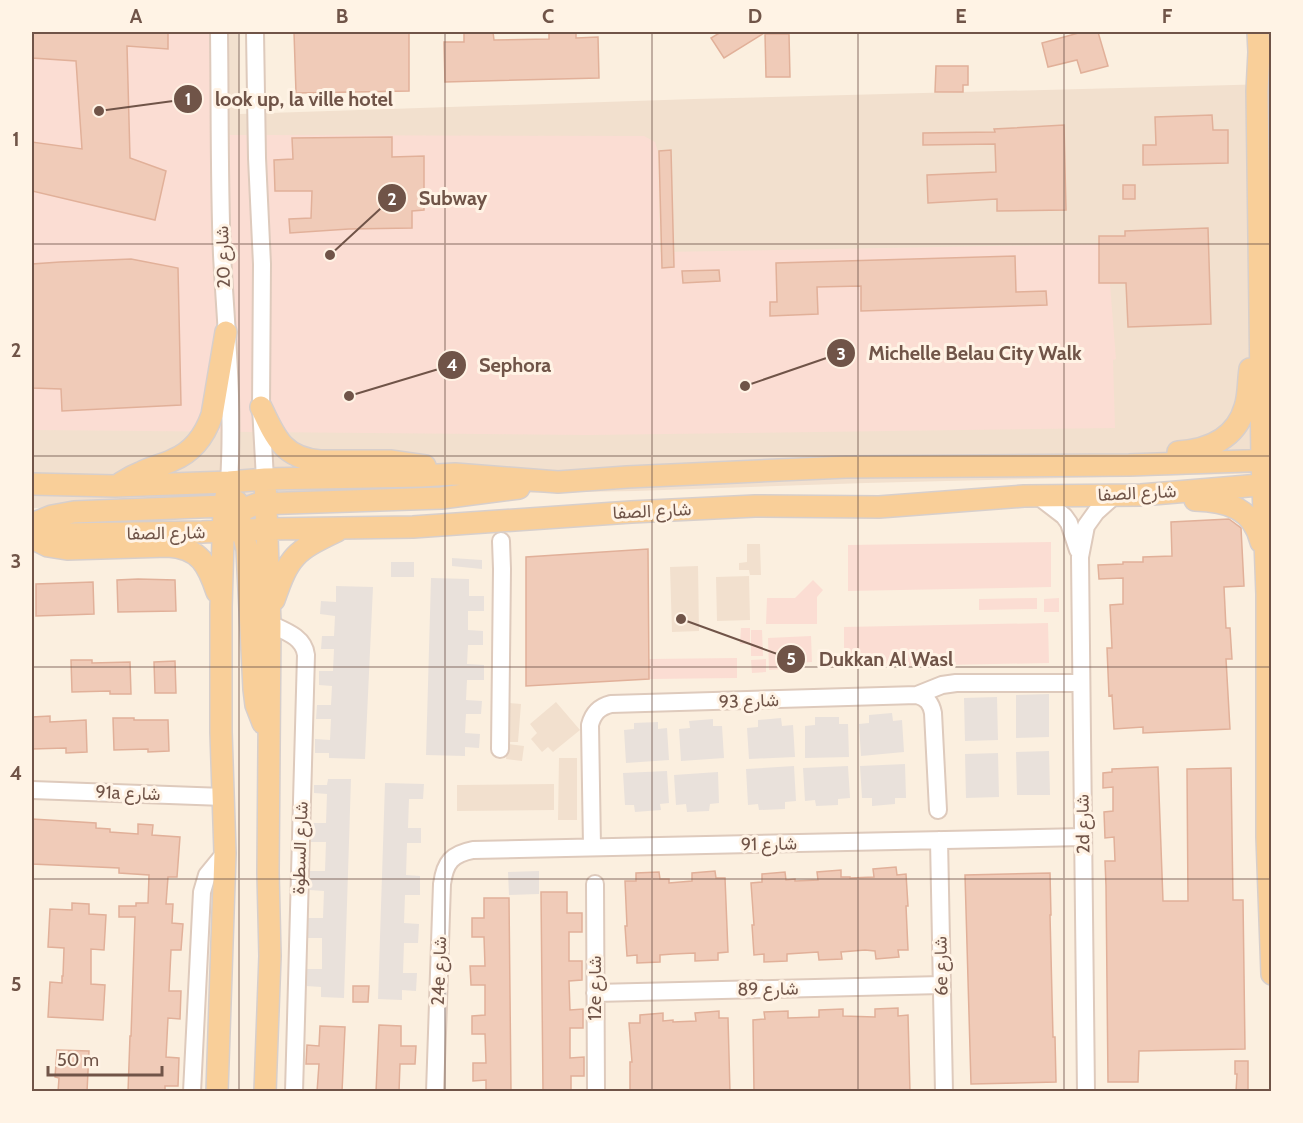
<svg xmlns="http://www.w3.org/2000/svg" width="1303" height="1123" viewBox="0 0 1303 1123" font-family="Cabin,Vazirmatn,sans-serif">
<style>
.residential{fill:#f2e0ce}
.commercial{fill:#fbddd3}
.industrial{fill:#e9e1db}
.building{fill:#f0cbb8;stroke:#e1b099;stroke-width:1.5}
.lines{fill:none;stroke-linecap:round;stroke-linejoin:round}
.minor-casing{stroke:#decabc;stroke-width:20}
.major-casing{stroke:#d7cfcc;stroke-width:24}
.minor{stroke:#fff;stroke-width:16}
.major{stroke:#f9cf99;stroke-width:21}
.grid{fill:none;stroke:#705448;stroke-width:1.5;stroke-opacity:0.55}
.labels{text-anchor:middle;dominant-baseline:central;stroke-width:6;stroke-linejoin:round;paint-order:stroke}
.street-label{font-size:18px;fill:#705448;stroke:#fff3e5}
.leader{fill:none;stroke:#705448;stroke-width:2}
.callout-dot{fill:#705448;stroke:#fff3e5;stroke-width:2}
.mark-label{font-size:18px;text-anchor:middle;font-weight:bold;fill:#fff}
.callout-label{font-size:20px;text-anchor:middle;font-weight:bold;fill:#705448;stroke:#fff3e5;stroke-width:6;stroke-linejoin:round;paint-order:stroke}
.neatline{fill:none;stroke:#705448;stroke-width:2}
.grid-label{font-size:20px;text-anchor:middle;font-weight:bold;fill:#705448}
</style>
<rect width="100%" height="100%" fill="#fbefdf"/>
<path class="residential" d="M32,32H238L240,114L694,99L1271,84V473L866,483L635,491L414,495L242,504L32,508Z
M747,544H760L761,575H750L749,570H739V563L747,562Z
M698,566L699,631L672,632L670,567Z
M749,576L750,620L717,621L716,577Z
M556,702L580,730L553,752L548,747L542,752L531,739L537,733L530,724Z
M509,703L521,704L518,742H506Z
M508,744L524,746L522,761L506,759Z
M559,758H577V820H558Z
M554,784V810L457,811V785Z"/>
<path class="commercial" d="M32,32H209L214,135L644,136L655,142L658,152L660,252L1109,244L1110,284L1116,359L1113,360L1115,428L588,435L32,430Z
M1051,542V587L848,591V545Z
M813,580L823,590L817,597V624H766L767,598H795Z
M1037,598V609L979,610V599Z
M1059,598V612H1044V599Z
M1048,623L1049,663L844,667V627Z
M741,628H750V644H740Z
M751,630H762L763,656H751Z
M811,636L812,662L784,664V669L769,670L768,638Z
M737,658V678L649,679V659Z
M766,659V672L752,673L751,660Z"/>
<path class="industrial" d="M452,558L482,560V569L452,566Z
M391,562H414V577H391Z
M431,578L469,579V596H484V611H468V630L483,631V645H468L467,664L484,665V680H467L466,700L482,701L481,714H466L465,733L480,734L479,748L465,747V756L426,755Z
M336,586L373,587L365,759L329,758V753H315V739L330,740L331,719H316L317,705H331L332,686L319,685V671H333L334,649H321L322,636H334L335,616L320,614L321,601L336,602Z
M1049,694V737L1016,738V695Z
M997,697L998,740L965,741L964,698Z
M892,713L893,721L902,720L904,752L861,756L859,724L869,723V715Z
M815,717H839V724H848L849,757L805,758V726L815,725Z
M781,718L782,726L793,725L795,757L749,759L747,728L758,727V720Z
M713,719V726H722L724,758L681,761L679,729L690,728L689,721Z
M658,722V729L667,728L669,760L626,763L624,730L634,729V723Z
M1049,751L1050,795H1017L1016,752Z
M998,753L999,797L966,798L965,754Z
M905,764L906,798H895V804L872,806V798H862L860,766Z
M794,766L796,801L785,802V809L759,810L758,804L748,805L746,769Z
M848,766L850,798L838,799V805L816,806L815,800L805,801L803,768Z
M667,771L669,803L660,804L661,810L635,812L634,805H625L623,773Z
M718,772L719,803L710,804L709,811L687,812L686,804L676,805L674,775Z
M328,779H351L344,998L321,997V987L306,986L307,969H322V938H308V918H323L324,891L310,890V871H325L326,842H311L312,823H326L327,794L314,793V785H327Z
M385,783L424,784L423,799H409L408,828H421V843H407L406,875L420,876V895H405L404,923L419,924L418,943H404L403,973H417L416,991L402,990V1000L378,999Z
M539,871V894L509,895L508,872Z"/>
<path class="building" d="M32,32H168V49L127,46L130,158L166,171L155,220L32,191V142L82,149L76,61L32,58Z
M294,32H409V91L296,93Z
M464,32H493L494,40L549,39V32H576V38L598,37L599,78L445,82L444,42H464Z
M721,32H766L724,58L711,38Z
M1082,32H1098L1108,66L1081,73L1077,60L1048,67L1042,43Z
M765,34H789L790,77H766Z
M936,66H968V85H963V92H935Z
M1212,115L1213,130H1228V163L1143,165V145H1156L1155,117Z
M1064,125L1066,210L997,211V199L928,203L927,175L996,172L995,144L923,145V133L995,132L994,129Z
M392,137V157L424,156V210L412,211V228L349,229L290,233L289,219L311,218L312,191H275L274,160L293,159L292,138Z
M671,150L674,267L662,268L659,151Z
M1123,185H1135V199H1123Z
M1208,228L1211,324L1128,327L1126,283H1099V236H1125V231Z
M1015,256L1016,292L1046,291L1047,305L861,311V286L817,287L818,314L770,316V302H777L776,263Z
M131,259L178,268L181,405L62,411L61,389L32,388V264L60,262Z
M719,270L720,281L683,283L682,271Z
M1229,519L1241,528L1244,586L1224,587L1226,628H1230L1232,659H1226L1230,729L1143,733V727L1114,729L1112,695L1109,696L1107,648H1112L1110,605L1123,604V578L1099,579L1098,565L1123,564V562H1143V557L1172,556L1171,522Z
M648,549L649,679L526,686V557Z
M138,579L175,580L176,611L118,612L117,580Z
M93,582L94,614L36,616V584Z
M71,660H92V663L130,662L131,694H110V691L72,692Z
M175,661L176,693H155L154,662Z
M50,716V722L86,720L87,752L66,753V748L32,749V717Z
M113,718H134V720H168L169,751L148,752V749L114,750Z
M1158,767L1163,901H1188L1187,769L1231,768L1233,900H1243L1245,1049L1139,1051L1138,1082H1108L1106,886L1105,861H1115L1114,837L1105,838L1104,812L1113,811V787L1103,788V773L1112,772V769Z
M32,819L96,823V828L110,829V832L138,834V824L153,825L152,835L180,837L177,877H168L166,904H173L172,923L183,924L181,950H171L169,991H181L180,1019L168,1018L166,1057L179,1058L178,1086H165V1092H128L130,1036H131L135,917H119V906H136V903H148L149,875L119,873V868L32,864Z
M896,867L897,875L906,874L908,906H906L908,950H898L899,957L876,959L875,951L865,950L841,952L842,959L819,960L818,952L787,954V961L764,962V954L754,955L752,925H754L751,883L762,882V874L785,872L786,880L795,879V881L818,880L817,872L841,870V877H850V878L874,877L873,869Z
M715,871L716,878H725L728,952L718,953V960L695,961V953L673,954L660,955V962L637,963V955L627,956L625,926H627L625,881H636V873L659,872L660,879H669V883L692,881V873Z
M1050,873L1051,915H1050L1053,1037H1055L1056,1082L971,1084L965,875Z
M541,892H567V913H582V932H569V961H582V980L569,981L570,1010L583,1009V1028H570V1058L584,1057V1076H571V1092H543Z
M484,898H509L511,1092H486V1080L473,1081V1063H486L485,1034H472V1016L485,1015V985H471L470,966H485L484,937H472V918H484Z
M72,903L89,904V914L106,915L104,950L91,949V984L105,985L103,1020L48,1017L50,982L62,983V976H63L64,948L48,947L50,909L72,910Z
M353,986H369L368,1002H353Z
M898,1008V1016L908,1015L910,1092H754L753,1020L765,1019L764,1012L788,1011V1018L819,1017V1010L843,1009V1016L875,1017V1009Z
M719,1011V1018H728L730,1092H630V1062H632L629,1023H640V1015L663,1013V1021L673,1020V1022L696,1021L695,1013Z
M379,1025L401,1026V1046H416L415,1064H400L399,1092H376Z
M320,1026L345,1027L342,1092H317L319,1064H306L307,1045L319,1046Z
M57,1050L89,1051L87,1092H58L59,1078L55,1077Z
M1235,1061H1248V1092H1236L1237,1074H1235Z"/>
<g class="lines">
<defs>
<path id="minor" d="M219,32C220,106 219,180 222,255C226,330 234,406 229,482
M255,32L257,158L262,264L261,407L265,479
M1038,496L1064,516L1069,523L1078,550
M270,624C285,631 304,637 306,655L294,1092
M917,695L942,685L956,683H1081
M500,749L502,569L501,541
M32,790L224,797
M939,840L944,1092
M592,846L590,725C593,713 599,707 611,704L917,695C927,698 931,703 933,713L938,810
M595,884L596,1092
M595,993L942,985
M192,1092L202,892L207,875L225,853
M435,1092L442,884C445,862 452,854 473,850L1083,837
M1086,1092L1080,557L1086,526L1096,512L1115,495"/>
<path id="major" d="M1258,32L1259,52L1257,91L1259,237L1262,460L1267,594V837L1272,974
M261,407C275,437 283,458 320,461H390L425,466
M1178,452C1208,450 1236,439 1245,407C1249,395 1248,382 1250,369
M265,479L270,624L268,873L270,956L265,1092
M121,483C127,479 134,475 142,472C152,467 163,465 173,460C193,452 205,435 212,415L226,332
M32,484L115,486L229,482L265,479L421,476L455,474L558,482L627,477L846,467L1129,465L1272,460
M1195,500C1227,501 1253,508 1261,542
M239,517L247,549L254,689L256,705L263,723
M32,524L52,516L74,512L224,506L237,502
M32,532L62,534L202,532L267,529L413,527L631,512L755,506L879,507L1024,496L1141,495L1272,484
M223,532C231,517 241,509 257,504L441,498L519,488
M38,541L48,546L67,549L168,546C200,548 208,565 217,592
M274,600C289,556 295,551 337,531
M217,1092L225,853L221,732V607L224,506L229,482"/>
</defs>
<use href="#minor" class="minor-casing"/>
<use href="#major" class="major-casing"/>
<use href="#minor" class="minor"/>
<use href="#major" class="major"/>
</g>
<path class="grid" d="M239,32V1092M445,32V1092M652,32V1092M858,32V1092M1064,32V1092M32,244H1272M32,456H1272M32,667H1272M32,879H1272"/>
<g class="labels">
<g class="street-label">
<text transform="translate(223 257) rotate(-92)">شارع 20</text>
<text transform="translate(1137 493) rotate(-3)">شارع الصفا</text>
<text transform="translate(652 511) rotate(-3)">شارع الصفا</text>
<text transform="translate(166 533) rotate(-1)">شارع الصفا</text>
<text transform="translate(749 701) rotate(-2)">شارع 93</text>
<text transform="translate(128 793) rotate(2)">91a شارع</text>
<text transform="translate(1083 824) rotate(-91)">2d شارع</text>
<text transform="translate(769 844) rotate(-1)">شارع 91</text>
<text transform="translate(300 848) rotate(-88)">شارع السطوة</text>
<text transform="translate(941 966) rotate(-91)">6e شارع</text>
<text transform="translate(439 971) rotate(-88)">24e شارع</text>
<text transform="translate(595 988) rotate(-90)">12e شارع</text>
<text transform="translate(768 989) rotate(-1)">شارع 89</text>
</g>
</g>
<path class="leader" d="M99 111L188 99M330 255L392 198M745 386L841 353M349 396L452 365M681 619L791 659"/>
<g class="callout-dot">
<circle cx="99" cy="111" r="6"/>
<circle cx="330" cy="255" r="6"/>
<circle cx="745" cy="386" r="6"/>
<circle cx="349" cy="396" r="6"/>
<circle cx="681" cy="619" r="6"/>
<circle cx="188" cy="99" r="15"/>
<circle cx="392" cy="198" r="15"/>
<circle cx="841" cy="353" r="15"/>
<circle cx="452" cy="365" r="15"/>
<circle cx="791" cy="659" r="15"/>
</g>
<g class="mark-label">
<text x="188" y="105">1</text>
<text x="392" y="205">2</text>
<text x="841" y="360">3</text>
<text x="452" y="371">4</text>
<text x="791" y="665">5</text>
</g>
<g class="callout-label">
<text x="304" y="106">look up, la ville hotel</text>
<text x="453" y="205">Subway</text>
<text x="975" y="360">Michelle Belau City Walk</text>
<text x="515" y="372">Sephora</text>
<text x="886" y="666">Dukkan Al Wasl</text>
</g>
<rect width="1303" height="1123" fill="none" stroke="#fff3e5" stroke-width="66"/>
<path d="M48 1066v9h114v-9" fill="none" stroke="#705448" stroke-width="3"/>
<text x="57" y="1066" font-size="18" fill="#705448" stroke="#fff3e5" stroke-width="4.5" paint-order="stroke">50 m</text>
<rect x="33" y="33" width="1237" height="1057" class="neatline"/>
<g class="grid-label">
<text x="136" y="23">A</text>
<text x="342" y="23">B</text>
<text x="548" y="23">C</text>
<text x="755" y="23">D</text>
<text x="961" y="23">E</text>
<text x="1167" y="23">F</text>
<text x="16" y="146">1</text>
<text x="16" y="357">2</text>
<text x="16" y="568">3</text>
<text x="16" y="780">4</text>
<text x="16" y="991">5</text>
</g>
</svg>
